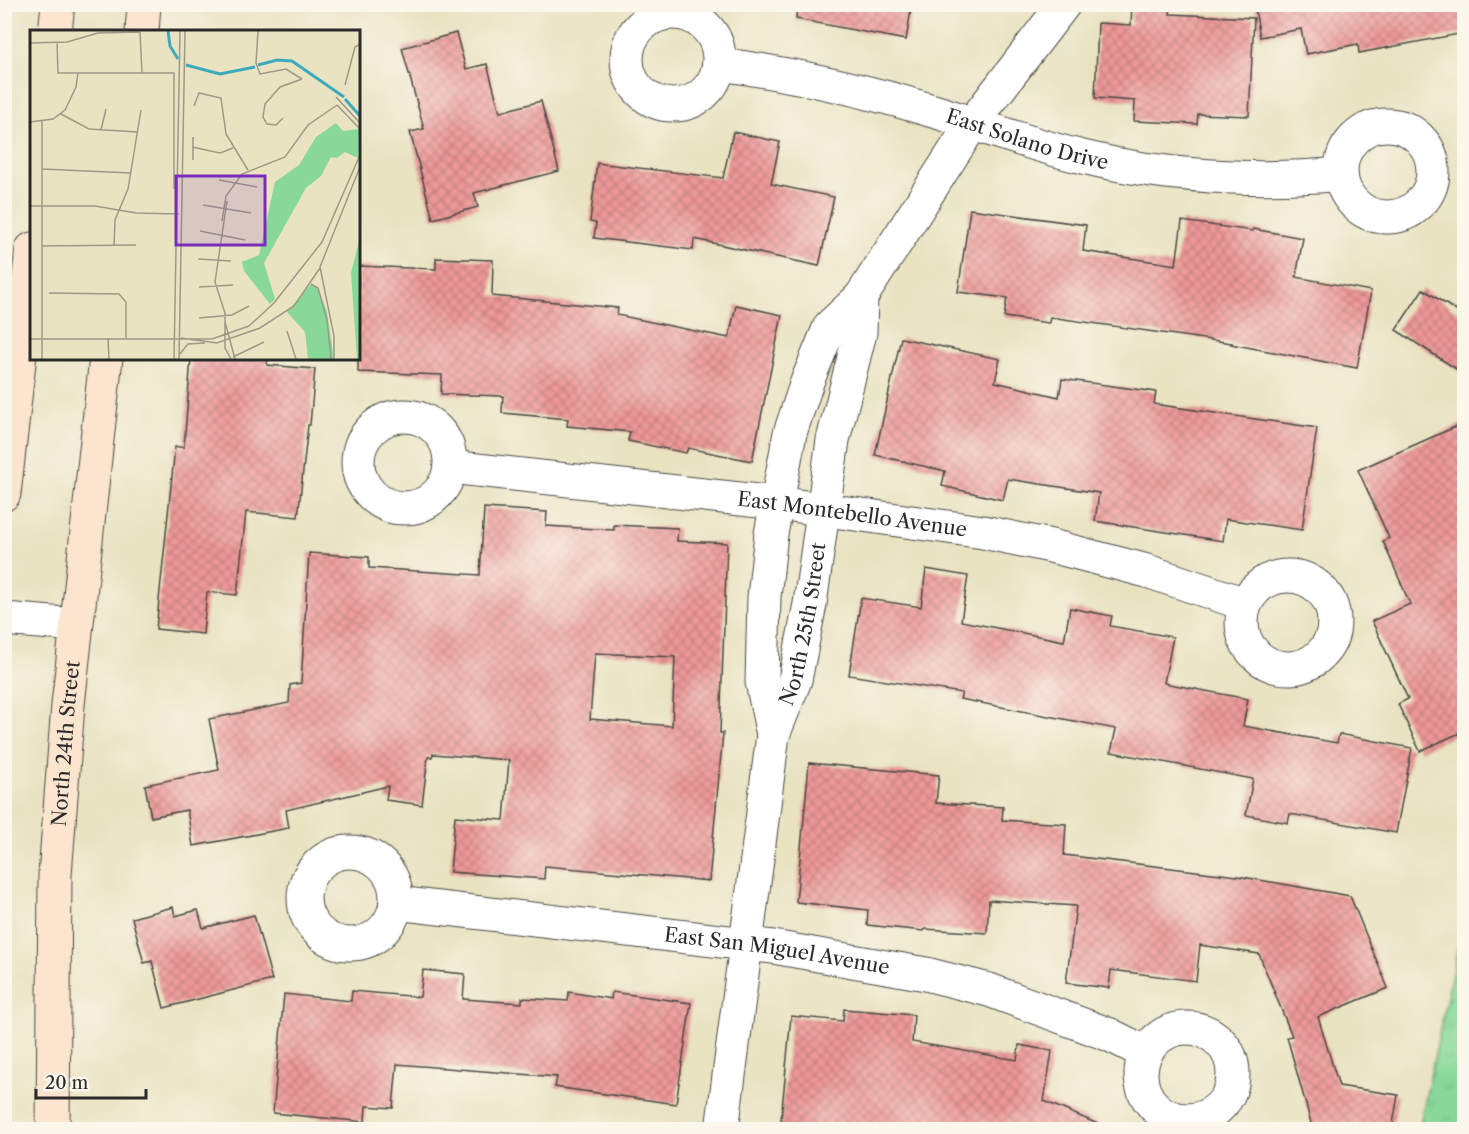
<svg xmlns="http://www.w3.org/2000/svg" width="1469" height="1134" viewBox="0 0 1469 1134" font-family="'Libre Caslon Text',serif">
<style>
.grass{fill:url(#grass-tufts);stroke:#5a8262;stroke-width:1.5}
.building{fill:url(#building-cross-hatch);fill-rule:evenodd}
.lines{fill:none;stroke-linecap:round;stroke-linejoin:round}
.street-casing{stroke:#484742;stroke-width:35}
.secondary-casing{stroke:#484742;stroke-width:35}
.street{stroke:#fff;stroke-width:33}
.secondary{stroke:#fce5cf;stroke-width:33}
.labels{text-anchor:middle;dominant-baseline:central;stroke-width:6;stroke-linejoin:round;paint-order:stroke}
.street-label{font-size:20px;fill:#2b2b2b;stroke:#fbf7ec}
.inset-river{fill:none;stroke:#3daabc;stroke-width:3}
.inset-road{fill:none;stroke:#9d9986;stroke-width:1.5}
.view{fill:#7b2cbf;fill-opacity:0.15;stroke:#7b2cbf;stroke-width:3}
.inset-edge{fill:none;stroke:#2b2b2b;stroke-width:3}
</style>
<defs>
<pattern id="grass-tufts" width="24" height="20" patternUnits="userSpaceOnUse" patternTransform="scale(1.5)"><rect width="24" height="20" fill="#88d999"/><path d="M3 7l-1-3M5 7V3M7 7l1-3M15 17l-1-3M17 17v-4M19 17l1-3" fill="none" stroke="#76ba84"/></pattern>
<pattern id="building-cross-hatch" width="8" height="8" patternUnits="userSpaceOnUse" patternTransform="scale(1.5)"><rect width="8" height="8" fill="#ee9998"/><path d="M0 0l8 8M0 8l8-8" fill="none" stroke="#c17d7c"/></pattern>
</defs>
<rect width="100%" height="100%" fill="#fbf7ec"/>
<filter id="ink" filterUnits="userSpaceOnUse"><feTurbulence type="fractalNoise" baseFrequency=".0167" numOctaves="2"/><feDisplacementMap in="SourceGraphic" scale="12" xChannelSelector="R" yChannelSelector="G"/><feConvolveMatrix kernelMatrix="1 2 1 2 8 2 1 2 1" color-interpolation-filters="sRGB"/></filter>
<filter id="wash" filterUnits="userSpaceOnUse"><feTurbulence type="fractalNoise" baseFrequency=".008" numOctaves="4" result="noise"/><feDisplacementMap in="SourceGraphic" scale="24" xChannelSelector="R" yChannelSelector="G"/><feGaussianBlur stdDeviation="1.35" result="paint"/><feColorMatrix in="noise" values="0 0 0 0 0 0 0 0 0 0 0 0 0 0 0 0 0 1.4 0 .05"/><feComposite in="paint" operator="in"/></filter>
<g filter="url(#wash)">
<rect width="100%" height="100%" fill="#e9e3c2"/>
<path class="grass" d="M1464,918V1129H1419Z"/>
<g id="blocks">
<path class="building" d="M797,4H912L906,40L796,19Z
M1132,4H1171L1170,14L1254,18L1249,116L1198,114L1197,124L1134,121L1135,101L1095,98L1098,23L1131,25Z
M1254,4H1464V33L1359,53L1358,44L1306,54L1301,29L1260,37Z
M456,33L466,69L487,64L500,112L541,101L559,171L474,193L478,207L433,219L410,132L424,129L402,48Z
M733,132L780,142L771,184L834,197L819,266L694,239L693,250L594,238L596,223L590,222L597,163L723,178Z
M970,209L1086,225L1083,251L1176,265L1182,221L1253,231V229L1303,238L1296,277L1371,291L1357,368L1231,344L1232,343L1050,317L1049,323L1004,317L1007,298L958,292Z
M436,258L493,260L492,296L618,308L617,315L729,338L736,305L782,315L752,461L688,448L686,453L628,441L630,432L567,426L568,419L502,413L503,396L441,394L442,375L358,372V266L436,269Z
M1423,289L1464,316V374L1396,330Z
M901,338L1000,359L995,382L1059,397L1062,379L1156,392L1154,404L1317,428L1302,530L1226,519L1223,541L1095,521L1099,493L1008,479L1003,500L942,486L945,471L875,455Z
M191,358H268L267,365L315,369L310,425H308L298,517L246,512L237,595L207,592L203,634L156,629L175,447H184Z
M1464,423V731L1420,751L1398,704L1408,699L1372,621L1410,604L1383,541L1389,538L1358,470Z
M484,508L547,512L546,526L614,530V525L678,528L677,541L727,543L720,733H723L709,881L545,866L544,879L450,872L455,816L504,820L509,760L433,754L432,757H428L422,805L386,800L388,786L286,810L289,828L193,846L187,810L151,817L145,785L219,770L209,719L289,703L290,685L301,683L309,553L369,557V568L480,575ZM595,653L675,657L672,726L590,719Z
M926,569L968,576L961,621L1064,641L1070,608L1112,616L1110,626L1173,637L1164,683L1248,699L1243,726L1337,743L1339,734L1412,748L1396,833L1290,814L1288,823L1246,815L1253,779L1111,752L1116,729L960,699L962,693L849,675L861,598L921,607Z
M809,763L939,775L936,803L1003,807L1002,820L1066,824L1064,855L1237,876L1350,896L1388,988L1318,1017L1339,1086L1398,1095L1392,1130H1313L1287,1037L1292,1036L1259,954L1200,945L1196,981L1111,970L1109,988L1066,983L1076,906L989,900L987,933L925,929L924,931L867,925L868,910L796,902Z
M173,907L175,916L198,910L203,928L254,915L272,980L164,1008L152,961L144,963L132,918Z
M423,970L465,974L463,999L522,1003V998L568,1001L569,992L611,999L612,992L691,1003L676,1104L555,1087L557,1077L397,1064L393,1108L366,1106L365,1122L273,1113L284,994L351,1001L352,991L420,997Z
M844,1009L914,1015L912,1042L1017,1060L1019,1045L1052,1051L1044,1101L1112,1130H780L791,1016L843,1021Z"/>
</g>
</g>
<g filter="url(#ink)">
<use href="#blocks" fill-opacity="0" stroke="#484742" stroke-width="1.5"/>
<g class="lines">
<defs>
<g id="street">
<circle cx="673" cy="59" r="46"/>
<path id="s1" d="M719,64C795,74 866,90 940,113C988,128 1035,146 1083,157C1163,177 1259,182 1341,174"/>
<circle cx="1387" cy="171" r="46"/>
<circle cx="404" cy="462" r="46"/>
<path id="s2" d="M450,467L777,503L983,532L1051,546L1147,571L1245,604"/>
<circle cx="1288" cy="622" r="46"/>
<path d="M4,619L76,625"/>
<path d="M773,735L762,682L764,597L771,534L790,433L807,382L830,326L861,297L972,124L1064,4"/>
<circle cx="350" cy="898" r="46"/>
<path id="s3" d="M396,903L773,947L926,974L989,990L1110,1035L1146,1053"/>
<circle cx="1187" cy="1074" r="46"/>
<path id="s4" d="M722,1130L773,735L795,680L810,604L833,440L860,333L861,297"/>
</g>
<g id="secondary">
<path d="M55,32L58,4"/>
<path d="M142,32L144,4"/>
<path d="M4,494L32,249"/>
<path id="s5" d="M53,1130L55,875L68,705L106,358"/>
</g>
</defs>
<use href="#street" class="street-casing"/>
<use href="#secondary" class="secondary-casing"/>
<use href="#street" class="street"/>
<use href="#secondary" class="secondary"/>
</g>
</g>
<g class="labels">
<g class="street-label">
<text stroke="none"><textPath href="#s1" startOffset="318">East Solano Drive</textPath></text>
<text stroke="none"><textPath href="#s2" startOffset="405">East Montebello Avenue</textPath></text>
<text stroke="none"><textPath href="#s4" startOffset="514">North 25th Street</textPath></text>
<text stroke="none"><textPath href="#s5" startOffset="387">North 24th Street</textPath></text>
<text stroke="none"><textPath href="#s3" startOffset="384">East San Miguel Avenue</textPath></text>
</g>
</g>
<g transform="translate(30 30)">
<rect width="330" height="330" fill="#e9e3c2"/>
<path d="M306,93L313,101L329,99L328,128L315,122L307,128L301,127L291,146L276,158L234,233L245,269L240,274L214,241L212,232L229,225L245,152L269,135L286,107ZM330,207V329H327L321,243ZM281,254L288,258L297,282L304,329H278L275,302L257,282Z" fill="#88d999"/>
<path class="inset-river" d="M138,1L140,16L148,29M156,35L190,44L225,37M228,35L247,30L262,31L314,67M315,69L330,86"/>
<path class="inset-road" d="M228,1L226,33L230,44L256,39L272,49M110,2L112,43M27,12L28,43H144V159M0,13L37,12L68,3L110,2M315,55L325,17L330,14M306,67L330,93M307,75L330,99M164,76L169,63L191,68L196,104L218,140M31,84L59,99L108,102M253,88L246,95L237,94L233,87L235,74L250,57L272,49M12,91V329M0,92L23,89L35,80L46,57L48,43M71,100L76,79M163,107V130M162,117L190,123L203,118M12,139L101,143M189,150L227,157M197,171L185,252L195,283V318L201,329M173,175L221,183M0,176H65L106,183L149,184M192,191L196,166L212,144L255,127L278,95L307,75M170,201L215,210M12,216L106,215M84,216L85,190L98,159L111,80M168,229L201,231M281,254L288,258L297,290L301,329M169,257L203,255M19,263L89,264L96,272V308M169,288L202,285L219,276M195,292L205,329M257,301L266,329M78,308L79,329M151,308L187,313L230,298L264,276L290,238M0,309H182L219,296L244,273L292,212L330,125M149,325L158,314L175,313M203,327L234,312M144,329L150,1M149,329L155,1M304,329V306L290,237L330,137"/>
<path class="view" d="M146,146H235V215H146Z"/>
<rect width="330" height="330" class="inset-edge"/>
</g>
<rect width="1469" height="1134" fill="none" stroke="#fbf7ec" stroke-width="24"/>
<path d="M36 1089v9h110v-9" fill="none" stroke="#2b2b2b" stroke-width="3"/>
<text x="45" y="1089" font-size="18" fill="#2b2b2b" stroke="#fbf7ec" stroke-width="4.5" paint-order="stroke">20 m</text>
</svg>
